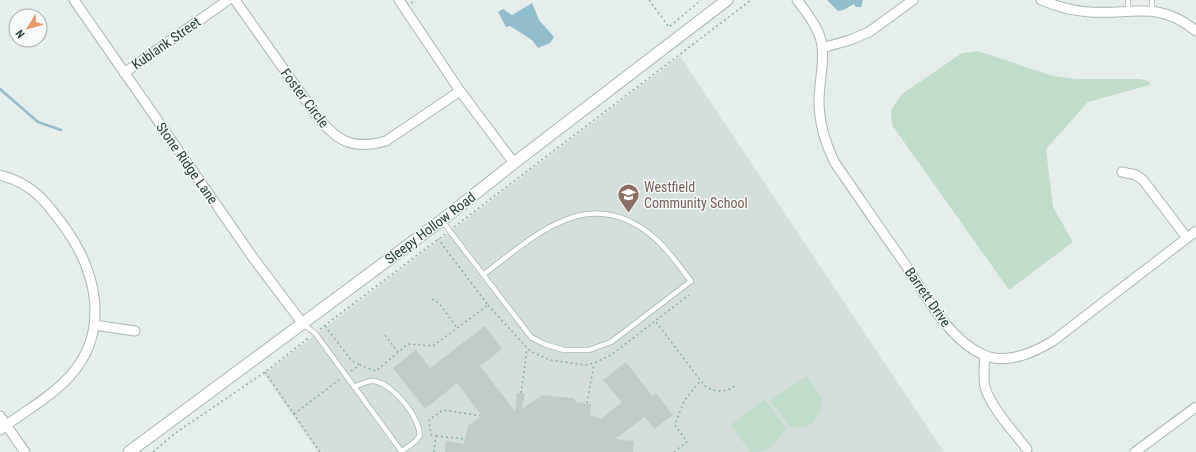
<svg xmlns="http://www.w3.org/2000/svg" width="1196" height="452" viewBox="0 0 1196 452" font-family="'Roboto Condensed',sans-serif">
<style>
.built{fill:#d4deda}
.green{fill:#c0ddcc}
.water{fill:#92bdce}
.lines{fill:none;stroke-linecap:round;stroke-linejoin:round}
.stream{stroke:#92bdce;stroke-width:2.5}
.building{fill:#becbc8}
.service-casing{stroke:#a9b6b3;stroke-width:6}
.minor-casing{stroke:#a9b6b3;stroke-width:11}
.tertiary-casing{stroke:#a9b6b3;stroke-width:13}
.path{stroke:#88afa8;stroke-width:1.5;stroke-dasharray:2 3;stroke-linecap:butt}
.service{stroke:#fff;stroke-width:4.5}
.minor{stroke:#fff;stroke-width:9}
.tertiary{stroke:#fff;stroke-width:11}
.labels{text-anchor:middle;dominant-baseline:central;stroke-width:3;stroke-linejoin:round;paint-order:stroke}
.street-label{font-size:14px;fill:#263f3b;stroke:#f6faf9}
.education-label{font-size:14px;fill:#785e54;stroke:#f6faf9;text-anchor:start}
</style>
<rect width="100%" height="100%" fill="#e6eeeb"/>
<path class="built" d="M680,56L944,452H318L264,374Z"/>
<path class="green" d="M978,51L1053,76L1077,79H1141L1150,82V85L1088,102L1046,149L1053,207L1073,242L1009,290L892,125L891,110L902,94L962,53Z
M807,376L823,400L819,414L811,425L791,428L770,400Z
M765,399L786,429C773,446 772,452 750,452L731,425Z"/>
<path class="water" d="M827,0H863L861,7H856L854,4L843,10L838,11Z
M532,3L539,20L554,37L550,43L538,48L532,40L510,26L506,27L498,12L503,9L512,15Z"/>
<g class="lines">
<path class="stream" d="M0,89L38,122L61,130"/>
</g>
<path class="building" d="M485,326L502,349L480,366L515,411L517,393H521L525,394L522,409L542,395L573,398L576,402L591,404L590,415L601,419L622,402L603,380L626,362L652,396L656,393L673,415L654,429L645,417L615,439L634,441L633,452H445L446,441L464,444L468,426L482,416L457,383L425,409L393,368L416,350L430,368Z"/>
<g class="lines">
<defs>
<path id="service" d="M1128,0V9
M1152,0V8
M442,220L449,230L531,337L544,344L564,350H589L611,342L691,281C680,267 669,251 656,239C590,181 537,234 483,275
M303,324L315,333L402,452
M354,387C361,384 368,380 375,381C395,386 418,416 420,435L416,441L402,451"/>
<path id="minor" d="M74,0L254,259L303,324
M235,0L314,112C335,140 351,151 386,141L460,91
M399,0L460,91L514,163
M797,0C805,10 814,22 819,34C827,54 819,80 819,101C819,124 825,143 835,163C858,196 880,229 903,261C924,292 948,340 984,355C1007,365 1033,353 1053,341L1196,231
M1041,0C1056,6 1072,11 1089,12C1132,15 1159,0 1196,31
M822,48L850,40L869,32L913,0
M124,73L228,0
M1122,172L1136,175L1143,180L1187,238
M0,175C33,183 47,203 66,229C97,273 110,332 70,376C50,398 23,412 0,430
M94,325L135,331
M985,356C984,366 983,377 985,387C991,408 1014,432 1027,449
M0,416L25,452
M1135,452L1196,407"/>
<path id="tertiary" d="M129,452L442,220L514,163L727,0"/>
</defs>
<use href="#service" class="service-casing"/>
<use href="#minor" class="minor-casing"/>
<use href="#tertiary" class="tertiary-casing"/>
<path class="path" d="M649,0L669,27L701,0
M411,3L415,0
M454,227L751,0
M432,299L439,303L457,328
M488,305L530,351L550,360L585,365L594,363L611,355L689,295
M656,322L704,385C714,393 726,393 736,385
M325,326L351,360L360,365
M320,329L445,234
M385,335L398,352
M351,371L360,365L376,371L408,344L433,346L488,305L438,239
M265,372L320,452
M521,393L527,348
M587,403L594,364
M294,414L340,379
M436,436L465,439
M153,452L174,434L265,372L310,337
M434,452L436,436L431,435L429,420L443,410L482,416
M674,452L687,442L675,425L684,401L700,381"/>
<use href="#service" class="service"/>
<use href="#minor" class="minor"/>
<use href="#tertiary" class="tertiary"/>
</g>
<defs>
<symbol id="school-pin" viewBox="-11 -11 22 30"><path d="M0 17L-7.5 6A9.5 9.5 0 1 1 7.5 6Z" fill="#8d6e63" stroke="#f6faf9"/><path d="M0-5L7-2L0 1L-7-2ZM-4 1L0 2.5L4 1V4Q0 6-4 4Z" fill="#fff"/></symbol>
</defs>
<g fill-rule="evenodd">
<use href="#school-pin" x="616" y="182" width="25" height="34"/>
</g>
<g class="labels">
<g class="street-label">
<text transform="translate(166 43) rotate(-35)">Kublank Street</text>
<text transform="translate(305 98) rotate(53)">Foster Circle</text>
<text transform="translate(187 163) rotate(55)">Stone Ridge Lane</text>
<text transform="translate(430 228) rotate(-37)">Sleepy Hollow Road</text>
<text transform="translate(928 297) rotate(55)">Barrett Drive</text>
</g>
<g class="education-label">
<text x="644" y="187">Westfield<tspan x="644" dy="16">Community School</tspan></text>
</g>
</g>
<g transform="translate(28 28) rotate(233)"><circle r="19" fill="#f6faf9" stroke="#a3afad"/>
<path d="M0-3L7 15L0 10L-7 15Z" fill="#e99868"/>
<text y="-6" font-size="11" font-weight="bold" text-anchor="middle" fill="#263f3b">N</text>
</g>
</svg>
